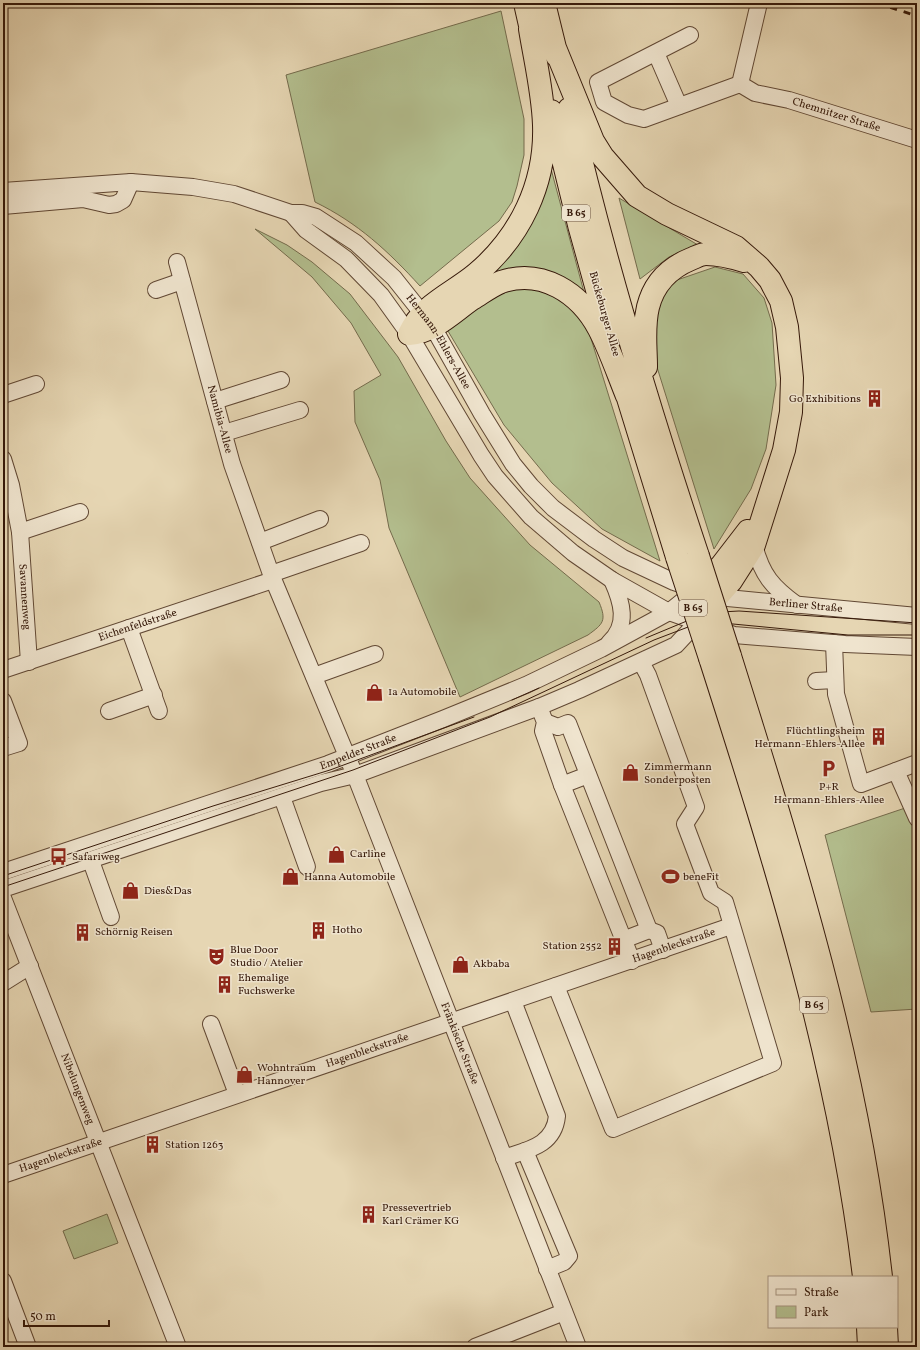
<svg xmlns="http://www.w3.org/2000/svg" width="920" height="1350" viewBox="0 0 920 1350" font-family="Vollkorn,serif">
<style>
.green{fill:#b3be8e;stroke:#746b4c}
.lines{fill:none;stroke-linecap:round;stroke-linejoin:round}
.minor-casing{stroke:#614834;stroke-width:18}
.highway-casing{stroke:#351809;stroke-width:24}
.minor{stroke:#efe4ce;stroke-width:16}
.highway{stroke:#e6d6b3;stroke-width:22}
.tram{stroke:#351809;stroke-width:1}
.rail{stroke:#351809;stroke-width:3;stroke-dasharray:7 7;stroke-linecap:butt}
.highway-bridge-casing{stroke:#351809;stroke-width:24;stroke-linecap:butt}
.highway-bridge{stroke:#e6d6b3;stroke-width:22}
.labels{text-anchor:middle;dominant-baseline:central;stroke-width:3;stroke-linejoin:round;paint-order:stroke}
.shield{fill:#efe4ce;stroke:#6d5544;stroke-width:1}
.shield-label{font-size:10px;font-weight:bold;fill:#351809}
.street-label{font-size:11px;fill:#351809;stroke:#efe4ce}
.poi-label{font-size:11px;fill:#351809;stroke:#efe4ce;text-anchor:start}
</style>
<rect width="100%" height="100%" fill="#e6d6b3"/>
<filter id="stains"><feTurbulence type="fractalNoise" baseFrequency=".005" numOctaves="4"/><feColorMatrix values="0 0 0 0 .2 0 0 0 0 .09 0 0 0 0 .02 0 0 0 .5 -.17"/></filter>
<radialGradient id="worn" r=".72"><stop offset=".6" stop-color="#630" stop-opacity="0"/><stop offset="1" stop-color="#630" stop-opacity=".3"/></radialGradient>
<path class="green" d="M501,11L524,119V155L517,186L512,202L499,221L420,286C388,251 358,223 315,202L286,75Z
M550,165L585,296L485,277Z
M619,198L698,245L669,257L640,279Z
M255,229L287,245L312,262L350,294L398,357L446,441L470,478L530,545L599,602C607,621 603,624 588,635L460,697L389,528L380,480L355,422L354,391L381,375L351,323L312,277Z
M715,267L743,274L764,298L772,323L776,385L766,449L751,489L714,549L656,364L654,308L674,281Z
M514,279L580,303L660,561L602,529L552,483L504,425L442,321Z
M917,804V1009L871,1012L825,835Z
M107,1214L118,1243L74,1259L63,1231Z"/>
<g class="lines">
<defs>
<g id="minor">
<path id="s1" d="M690,35L598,82L604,102L628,115L644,119L740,84L755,93L789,100L917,140"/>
<path d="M656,53L679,106"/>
<path d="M740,84L759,3"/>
<path id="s2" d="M3,191L131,182L193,187L234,194L291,213H302L316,217L356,243L394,278L433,327L482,414L513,464L531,486L553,508L594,539L623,558L674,582L717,597L917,616"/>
<path d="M3,206L83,199L109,205L116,204L123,200L131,182"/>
<path d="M291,213L306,230L346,259L381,295L409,334L481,455L495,476L531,517L573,553L612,580L669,612L734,635L845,644L917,647"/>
<path id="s3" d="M177,262L232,464L271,574L357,780L578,1347"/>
<path d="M156,290L182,281"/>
<path d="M3,395L36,384"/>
<path d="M215,401L281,380"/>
<path d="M224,433L300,410"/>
<path id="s4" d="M3,459L11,485L20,532L29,662"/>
<path d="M20,532L80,512"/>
<path d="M260,542L320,519"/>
<path d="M754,545C762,575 772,587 797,605"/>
<path d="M271,574L361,543"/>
<path d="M129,628L159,711"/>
<path d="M609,643C629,625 622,602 612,580"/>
<path d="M834,643L836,694L861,784L917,763"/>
<path id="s5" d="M3,670L273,580"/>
<path d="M314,676L375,654"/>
<path d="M816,681L835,680"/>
<path d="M3,701L19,743L3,748"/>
<path d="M539,707L545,722L543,731L562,785L632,961"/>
<path d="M109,711L154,695"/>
<path d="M545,722L558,727L568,723L649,930"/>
<path d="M896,771L917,818"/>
<path d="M562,785L588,775"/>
<path d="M282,797L307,867"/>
<path d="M91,861L111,917"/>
<path id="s6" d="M3,872L328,764L443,719L526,685L601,649L669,612L695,591"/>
<path d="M3,889L321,783L355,775L539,707L579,690L676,645L703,616"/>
<path id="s7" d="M3,898L178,1347"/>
<path d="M623,940L649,930L657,933L663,950"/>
<path d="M3,983L30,966"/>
<path d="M556,986L613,1129L773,1063L725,902L711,893L685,824L696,807L648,675L641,662"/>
<path d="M211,1024L237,1094"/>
<path d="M525,1151L569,1256L564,1262L547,1269"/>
<path d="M504,1158C527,1150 554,1146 557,1116L513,1001"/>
<path id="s8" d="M3,1175L731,926"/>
<path d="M3,1281L28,1347"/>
<path d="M475,1347L564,1312"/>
</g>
<path id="highway" d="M525,3L534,43
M544,3L557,56
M530,29C535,60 543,93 544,125C546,184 520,237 476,274C452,294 423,304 409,334C434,332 452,313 472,299C482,293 491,286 501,282C542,268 580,293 599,329C610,350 618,374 627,396
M553,43L593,141L603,157L637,196L667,214L736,247L759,267L770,280L781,301L787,327L792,378L791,412L784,450L754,545L731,581L717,597
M569,109C604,261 649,409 698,556
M551,111L579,225L609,333
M646,367C646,347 643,327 648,307C654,283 669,268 691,259C696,257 701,254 706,254C720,254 731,257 744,261
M623,382L677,557
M695,591L721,566L748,531
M730,656C794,860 858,1064 881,1277
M710,658C775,861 839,1064 864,1277
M868,1327L869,1347
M886,1327L887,1347"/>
</defs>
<use href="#minor" class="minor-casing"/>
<use href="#highway" class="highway-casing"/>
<use href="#minor" class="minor"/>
<use href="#highway" class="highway"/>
<path class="tram" d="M646,638L694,618L721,612L739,611L917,623
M512,700L539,688
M3,876L213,806L330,770L474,717
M3,887L353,770L490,717L654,640L696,624H733L848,635H917"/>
<path class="rail" d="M877,3L917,16
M906,3L917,7"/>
<defs>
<path id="highway-bridge" d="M698,556L730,656
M677,557L710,658"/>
</defs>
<use href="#highway-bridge" class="highway-bridge-casing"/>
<use href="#highway-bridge" class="highway-bridge"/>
</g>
<defs>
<symbol id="building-bare" viewBox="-9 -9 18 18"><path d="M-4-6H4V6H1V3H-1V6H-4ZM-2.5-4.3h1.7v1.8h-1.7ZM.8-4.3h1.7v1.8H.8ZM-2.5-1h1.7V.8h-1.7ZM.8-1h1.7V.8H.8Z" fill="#8f2418" stroke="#efe4ce" stroke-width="2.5" paint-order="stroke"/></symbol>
<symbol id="shop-bare" viewBox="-9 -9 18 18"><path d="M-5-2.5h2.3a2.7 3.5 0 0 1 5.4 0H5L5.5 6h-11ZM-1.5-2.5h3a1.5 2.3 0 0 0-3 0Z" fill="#8f2418" stroke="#efe4ce" stroke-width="2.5" paint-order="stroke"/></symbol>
<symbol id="parking-bare" viewBox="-9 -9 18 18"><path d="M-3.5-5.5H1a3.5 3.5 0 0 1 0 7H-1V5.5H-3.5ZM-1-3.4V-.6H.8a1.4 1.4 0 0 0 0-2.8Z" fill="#8f2418" stroke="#efe4ce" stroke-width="2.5" paint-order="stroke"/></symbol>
<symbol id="bus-bare" viewBox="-9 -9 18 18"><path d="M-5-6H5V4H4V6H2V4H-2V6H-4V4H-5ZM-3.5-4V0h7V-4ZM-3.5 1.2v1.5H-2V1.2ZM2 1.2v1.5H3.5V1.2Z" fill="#8f2418" stroke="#efe4ce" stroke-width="2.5" paint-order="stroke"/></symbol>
<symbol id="stadium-bare" viewBox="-9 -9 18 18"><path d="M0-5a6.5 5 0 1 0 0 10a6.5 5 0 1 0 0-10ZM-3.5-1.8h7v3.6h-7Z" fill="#8f2418" stroke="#efe4ce" stroke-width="2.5" paint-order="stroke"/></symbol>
<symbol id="theatre-bare" viewBox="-9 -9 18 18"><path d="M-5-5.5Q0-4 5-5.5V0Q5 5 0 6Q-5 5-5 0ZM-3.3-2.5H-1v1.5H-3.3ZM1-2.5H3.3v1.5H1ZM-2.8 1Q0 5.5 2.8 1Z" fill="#8f2418" stroke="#efe4ce" stroke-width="2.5" paint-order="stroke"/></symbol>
</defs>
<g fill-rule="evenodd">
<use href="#building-bare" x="862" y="386" width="25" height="25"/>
<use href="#shop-bare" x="362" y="680" width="25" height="25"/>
<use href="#building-bare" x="866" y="724" width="25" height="25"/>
<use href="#parking-bare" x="816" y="756" width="25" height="25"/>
<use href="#shop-bare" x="618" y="760" width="25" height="25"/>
<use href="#shop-bare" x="324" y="842" width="25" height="25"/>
<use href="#bus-bare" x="46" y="844" width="25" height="25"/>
<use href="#shop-bare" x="278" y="864" width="25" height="25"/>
<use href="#stadium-bare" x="658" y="864" width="25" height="25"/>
<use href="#shop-bare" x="118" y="878" width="25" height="25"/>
<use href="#building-bare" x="306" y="918" width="25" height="25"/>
<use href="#building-bare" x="70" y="920" width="25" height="25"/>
<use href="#building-bare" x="602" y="934" width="25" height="25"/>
<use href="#theatre-bare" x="204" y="944" width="25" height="25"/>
<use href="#shop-bare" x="448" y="952" width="25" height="25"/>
<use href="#building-bare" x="212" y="972" width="25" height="25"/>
<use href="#shop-bare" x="232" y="1062" width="25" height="25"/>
<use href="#building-bare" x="140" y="1132" width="25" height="25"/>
<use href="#building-bare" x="356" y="1202" width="25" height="25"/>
</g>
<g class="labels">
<g class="shield">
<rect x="562" y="205" width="28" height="16" rx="3"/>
<rect x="679" y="600" width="28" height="16" rx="3"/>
<rect x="800" y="997" width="28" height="16" rx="3"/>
</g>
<g class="shield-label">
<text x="576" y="213">B 65</text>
<text x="693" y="608">B 65</text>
<text x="814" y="1005">B 65</text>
</g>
<g class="street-label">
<text stroke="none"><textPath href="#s1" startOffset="372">Chemnitzer Straße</textPath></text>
<text transform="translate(604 314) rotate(74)">Bückeburger Allee</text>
<text stroke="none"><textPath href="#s2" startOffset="495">Hermann-Ehlers-Allee</textPath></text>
<text stroke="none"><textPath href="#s3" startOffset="163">Namibia-Allee</textPath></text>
<text stroke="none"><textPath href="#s4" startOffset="140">Savannenweg</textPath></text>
<text stroke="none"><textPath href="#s2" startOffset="975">Berliner Straße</textPath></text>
<text stroke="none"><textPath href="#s5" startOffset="142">Eichenfeldstraße</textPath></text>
<text stroke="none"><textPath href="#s6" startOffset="375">Empelder Straße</textPath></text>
<text stroke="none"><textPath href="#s8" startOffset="709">Hagenbleckstraße</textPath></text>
<text stroke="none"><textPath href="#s3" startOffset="832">Fränkische Straße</textPath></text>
<text stroke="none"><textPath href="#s8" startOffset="385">Hagenbleckstraße</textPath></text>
<text stroke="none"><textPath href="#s7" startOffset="205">Nibelungenweg</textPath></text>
<text stroke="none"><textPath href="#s8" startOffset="61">Hagenbleckstraße</textPath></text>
</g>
<g class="poi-label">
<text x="861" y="399" text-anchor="end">Go Exhibitions</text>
<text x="388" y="692">1a Automobile</text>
<text x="865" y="731" text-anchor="end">Flüchtlingsheim<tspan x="865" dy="13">Hermann-Ehlers-Allee</tspan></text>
<text x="644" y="767">Zimmermann<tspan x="644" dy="13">Sonderposten</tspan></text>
<text x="829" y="787" text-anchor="middle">P+R<tspan x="829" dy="13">Hermann-Ehlers-Allee</tspan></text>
<text x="350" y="854">Carline</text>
<text x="72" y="857">Safariweg</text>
<text x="304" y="877">Hanna Automobile</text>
<text x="683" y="877">beneFit</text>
<text x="144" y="891">Dies&amp;Das</text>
<text x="332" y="930">Hotho</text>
<text x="95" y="932">Schörnig Reisen</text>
<text x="602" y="946" text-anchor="end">Station 2552</text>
<text x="230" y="950">Blue Door<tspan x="230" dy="13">Studio / Atelier</tspan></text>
<text x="473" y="964">Akbaba</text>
<text x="238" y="978">Ehemalige<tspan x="238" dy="13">Fuchswerke</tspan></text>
<text x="257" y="1068">Wohntraum<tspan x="257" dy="13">Hannover</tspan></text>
<text x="165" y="1145">Station 1263</text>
<text x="382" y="1208">Pressevertrieb<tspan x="382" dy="13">Karl Crämer KG</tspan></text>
</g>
</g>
<rect width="920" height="1350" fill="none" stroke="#e6d6b3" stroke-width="16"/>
<rect x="4" y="4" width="912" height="1342" fill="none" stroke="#351809" stroke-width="2"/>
<rect x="8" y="8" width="904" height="1334" fill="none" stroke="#351809"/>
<rect x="768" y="1276" width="130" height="52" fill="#efe4ce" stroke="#a5927f"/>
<rect x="776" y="1289" width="20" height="6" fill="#efe4ce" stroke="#a5927f"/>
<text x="804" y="1296" font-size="12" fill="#351809">Straße</text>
<rect x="776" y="1306" width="20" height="12" fill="#b3be8e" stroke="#a5927f"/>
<text x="804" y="1316" font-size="12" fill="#351809">Park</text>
<path d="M24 1320v6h85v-6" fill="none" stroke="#351809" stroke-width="2"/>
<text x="30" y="1320" font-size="12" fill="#351809" stroke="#efe4ce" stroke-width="3" paint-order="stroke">50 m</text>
<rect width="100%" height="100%" filter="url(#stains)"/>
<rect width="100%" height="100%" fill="url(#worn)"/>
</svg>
